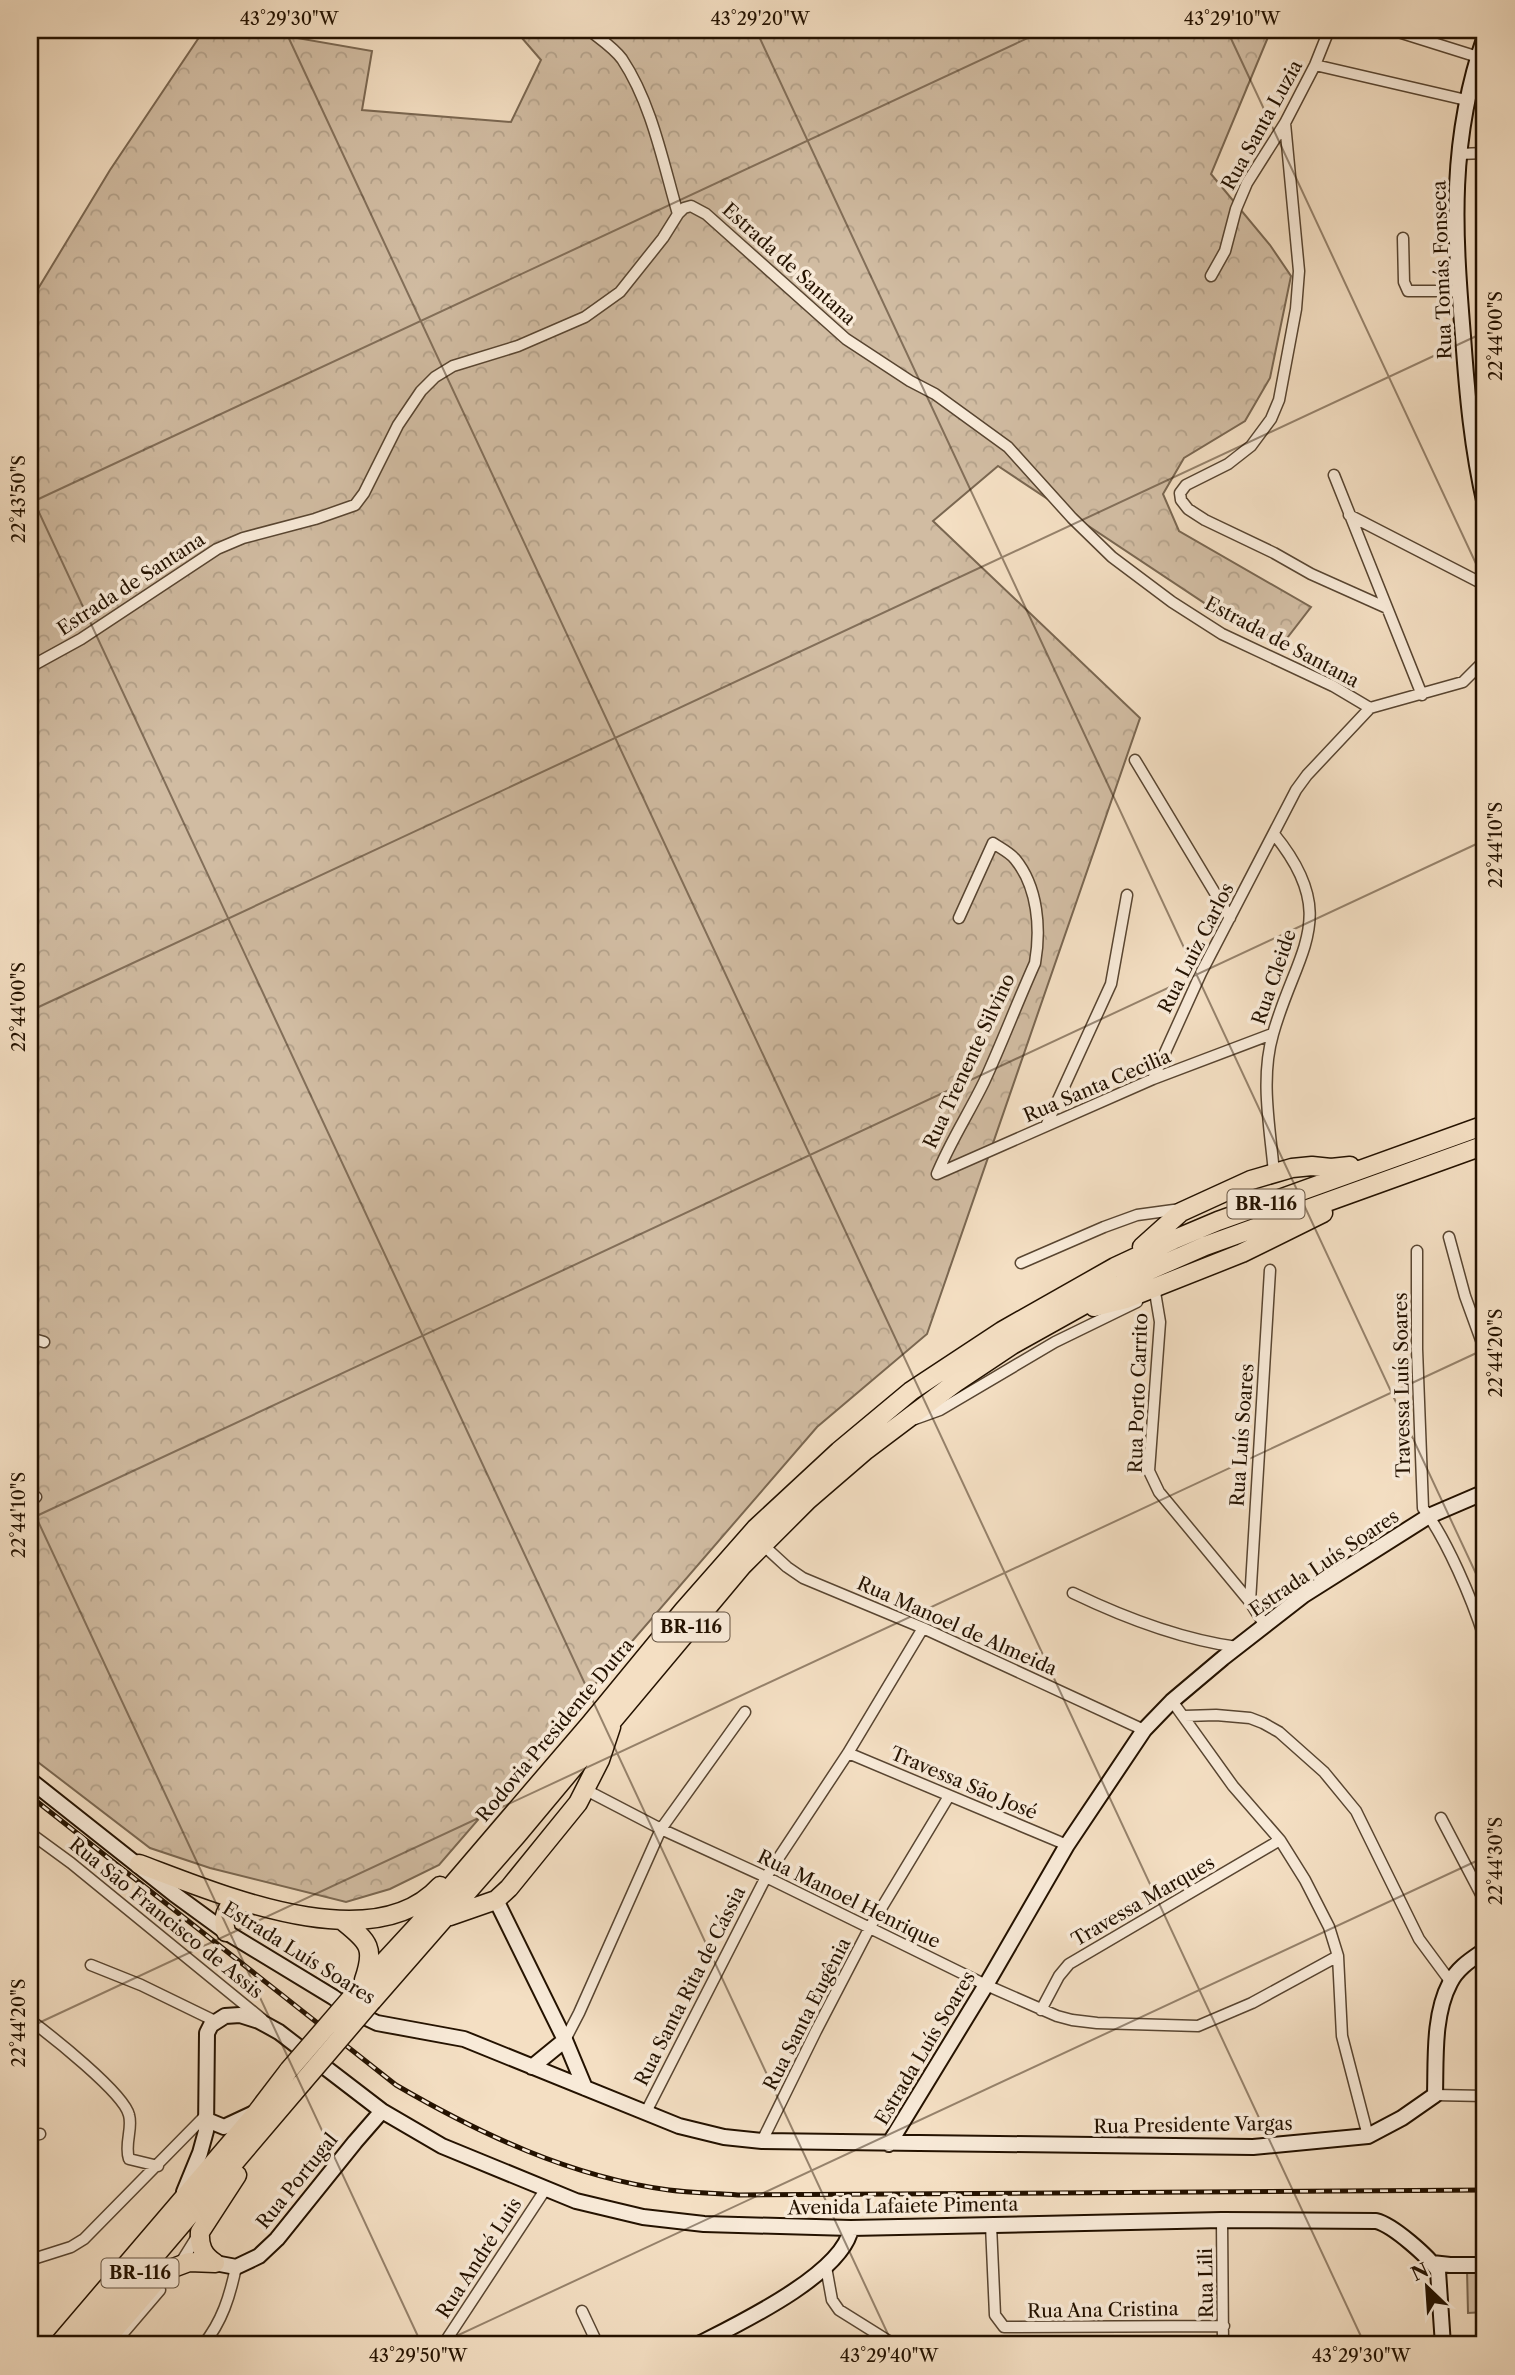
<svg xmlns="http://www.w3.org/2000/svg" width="1515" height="2375" viewBox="0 0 1515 2375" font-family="'Libre Caslon Text',serif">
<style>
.forest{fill:url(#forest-crowns);stroke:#7a6751;stroke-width:2}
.park{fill:#d1bca2;stroke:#7a6751;stroke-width:2}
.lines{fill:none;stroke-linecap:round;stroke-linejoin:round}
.street-casing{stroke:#584531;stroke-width:13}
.secondary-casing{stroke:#241200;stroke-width:18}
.highway-casing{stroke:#241200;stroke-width:21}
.street{stroke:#f8ead8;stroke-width:10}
.secondary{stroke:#f8ead8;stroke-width:14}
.highway{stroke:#f4dfc3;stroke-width:18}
.rail-casing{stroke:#241200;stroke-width:5}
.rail{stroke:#f8ead8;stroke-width:2.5;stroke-dasharray:8;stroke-linecap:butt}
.highway-bridge-casing{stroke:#241200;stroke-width:21;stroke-linecap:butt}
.highway-bridge{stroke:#f4dfc3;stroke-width:18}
.ticks{fill:none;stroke:#241200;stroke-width:2;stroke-opacity:0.45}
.labels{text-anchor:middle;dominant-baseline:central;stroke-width:7;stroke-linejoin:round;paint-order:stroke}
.shield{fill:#f8ead8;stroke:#645341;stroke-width:2}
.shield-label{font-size:18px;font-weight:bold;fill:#241200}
.street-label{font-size:19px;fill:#241200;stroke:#f8ead8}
.neatline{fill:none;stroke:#241200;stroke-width:2.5}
.ticks-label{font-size:18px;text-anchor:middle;fill:#241200}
</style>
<defs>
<pattern id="forest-crowns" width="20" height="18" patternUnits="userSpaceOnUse" patternTransform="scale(1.75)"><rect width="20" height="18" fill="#d1bca2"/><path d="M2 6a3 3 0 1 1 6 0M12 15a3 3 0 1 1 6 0" fill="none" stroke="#b3a18a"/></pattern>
</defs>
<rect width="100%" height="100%" fill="#f4dfc3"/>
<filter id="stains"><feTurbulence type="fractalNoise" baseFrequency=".00286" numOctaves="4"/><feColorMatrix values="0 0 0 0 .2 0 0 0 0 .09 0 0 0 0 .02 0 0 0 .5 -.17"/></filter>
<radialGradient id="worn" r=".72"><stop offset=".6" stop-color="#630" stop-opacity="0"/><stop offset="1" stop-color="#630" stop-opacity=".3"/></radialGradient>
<path class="forest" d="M204,30H251L372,51L362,110L511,122L541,60L515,30H1271L1211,174L1270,245L1291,276L1270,378L1245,421L1184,458L1163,494L1179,531L1311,607L1284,642L1227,618L998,466L933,521L1140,718L927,1334L817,1427L439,1865L390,1889L346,1902L210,1868L150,1848L30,1756V302L110,170Z"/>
<path class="park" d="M1467,2270H1485V2312L1468,2313Z"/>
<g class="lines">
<defs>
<path id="street" d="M589,30C600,39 613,47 622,59C652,104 663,163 678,214
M1392,30L1478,57
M1315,65L1466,100
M1285,123L1299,271L1296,309L1279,400L1271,419L1251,446L1228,464L1186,485L1180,493L1181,500L1188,509L1205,520L1274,553L1311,574L1387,608
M1459,154L1485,153
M1403,238L1404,282L1408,291H1459
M1211,276L1225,251L1236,209L1247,183L1285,123L1315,65L1329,30
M1469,415L1485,413
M1334,475L1422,695
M1349,515L1485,585
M30,667L81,639L217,549L243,538L315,519L355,505L364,493L398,425L421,391L435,377L453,366L518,346L585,317L620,292L663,238L678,214L684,208L691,206L706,214L846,339L910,381L935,394L1008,447L1072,518L1112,557L1172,602L1222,634L1333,686L1370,708
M1370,708L1463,682L1485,660
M1135,760L1230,918
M1153,1079L1201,973L1296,790L1307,775L1370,708
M1046,1126L1111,984L1127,895
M1274,1173C1270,1127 1260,1079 1273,1034C1296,951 1342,917 1274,834
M937,1174C950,1142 969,1113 984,1082C1002,1043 1017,1003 1035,963C1041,929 1038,887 1015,859C1009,852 1000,848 993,843L959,918
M937,1174L1153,1079L1272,1034
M1449,1237L1465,1296L1485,1351
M1417,1251V1349L1423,1508C1447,1540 1472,1599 1484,1637
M1021,1263L1104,1227L1137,1215L1181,1209
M1155,1292L1160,1322L1149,1471L1159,1492L1250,1602L1264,1624
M30,1338L44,1342
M30,1409V1410
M915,1419L940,1410L1055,1342L1137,1302
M30,1496L36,1497
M763,1545L787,1567L803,1578L923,1628L1144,1730
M1073,1593C1125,1618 1179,1639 1237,1647
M1250,1602L1270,1270
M1172,1701L1233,1786L1280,1840L1305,1880L1329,1927L1338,1956L1342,2036L1368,2136
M1185,1716L1216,1715L1250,1718L1263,1723L1279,1732L1324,1772L1356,1811L1419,1939L1450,1981
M848,1753L1067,1845
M586,1790L661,1829L766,1877L986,1985L1057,2016L1072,2020L1097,2023L1198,2026L1252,2003L1338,1956
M1441,1818L1485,1902
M30,1833L71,1863L262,2019
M91,1965L141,1985L215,2021
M1041,2010L1059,1976L1069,1964L1280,1840
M30,2020C50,2035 124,2093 129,2115C133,2129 124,2144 129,2159L158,2166
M565,2040L579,2013L661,1829L745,1712
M1435,2095L1485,2096
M646,2112L766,1877L848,1753L923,1628
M30,2136L40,2134
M762,2141L816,2031L870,1927L949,1796
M1222,2220L1223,2345
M991,2225L995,2315L1004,2327L1224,2326
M30,2260L71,2247L84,2239L207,2114
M180,2264L198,2235
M826,2267L832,2300L839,2310L895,2345
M582,2311L598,2345
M113,2345L160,2290
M203,2345C222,2322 230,2296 236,2267
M443,2345L545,2190"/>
<path id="secondary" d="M1485,36C1449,140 1454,228 1463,336C1467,393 1472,449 1485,505
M30,1780L174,1894L226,1932L333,1997L354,2012L377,2023L464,2039L679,2126L724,2137L762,2141L1253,2147L1368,2136L1402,2118L1435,2095C1436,2060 1433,2015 1450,1983C1457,1968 1472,1959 1485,1950
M496,1900L565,2040L585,2088
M532,2067L565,2040
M207,2120L224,2127L254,2113
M889,2144L986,1985L1067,1845L1144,1730L1172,1701L1223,1658L1304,1595L1429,1516L1485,1492
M184,2192L200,2153L206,2131L207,2033L211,2025L225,2016L240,2015L259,2021L279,2032L382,2111L442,2146L576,2201L643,2217L704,2224L851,2228L1222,2220L1376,2221C1393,2225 1429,2257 1438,2271L1443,2345
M215,2263L236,2267L259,2256L277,2239L355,2142L382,2111
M1432,2263L1450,2265H1485
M697,2345C736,2325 844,2274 851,2228"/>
<path id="highway" d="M1142,1247L1181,1212L1251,1180L1292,1168L1312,1166L1331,1168L1350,1166
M1094,1307L1126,1299L1242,1253L1323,1213
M139,1864C217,1893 372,1961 440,1886
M450,1916L496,1900L509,1888L578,1803L600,1760L611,1727
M344,1922C369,1942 375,1948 364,1980
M226,1932C222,1918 225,1906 239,1901
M358,1990L418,1925L590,1724L683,1611L756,1528L839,1451L911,1391L1002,1331L1115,1267L1173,1240L1218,1221L1485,1125
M372,2001L517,1835L742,1566L808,1500L866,1450L955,1383L1012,1345L1132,1278L1205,1246L1485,1145
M215,2263C203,2255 199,2246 200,2232L237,2175
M58,2345L257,2112L289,2070
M79,2345L302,2083
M101,2345L165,2271L189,2262L215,2263"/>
</defs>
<use href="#street" class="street-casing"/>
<use href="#secondary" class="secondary-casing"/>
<use href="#highway" class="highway-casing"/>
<use href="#street" class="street"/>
<use href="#secondary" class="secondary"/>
<use href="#highway" class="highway"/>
<defs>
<path id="rail" d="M30,1796L396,2085C480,2134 571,2177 669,2190C692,2193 715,2193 738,2195L1485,2190"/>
</defs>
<use href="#rail" class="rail-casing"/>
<use href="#rail" class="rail"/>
<defs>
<path id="highway-bridge" d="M289,2070L358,1990
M302,2083L372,2001"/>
</defs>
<use href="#highway-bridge" class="highway-bridge-casing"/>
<use href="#highway-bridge" class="highway-bridge"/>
</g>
<path class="ticks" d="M285,30L1365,2345M756,30L1485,1593M1227,30L1485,583M30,493L893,2345M30,503L1045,30M30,1011L1485,332M30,1504L422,2345M30,1519L1485,840M30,2027L1485,1349M437,2345L1485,1857"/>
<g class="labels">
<g class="shield">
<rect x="1227.5" y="1189.5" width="77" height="29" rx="5"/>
<rect x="652.5" y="1612.5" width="77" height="29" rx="5"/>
<rect x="101.5" y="2258.5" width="77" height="29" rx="5"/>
</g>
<g class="shield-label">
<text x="1266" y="1204">BR-116</text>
<text x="691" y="1627">BR-116</text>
<text x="140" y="2273">BR-116</text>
</g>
<g class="street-label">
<text transform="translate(1262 125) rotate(-61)">Rua Santa Luzia</text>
<text transform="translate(789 264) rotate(42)">Estrada de Santana</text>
<text transform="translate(1442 270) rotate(-92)">Rua Tomás Fonseca</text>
<text transform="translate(131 584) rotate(-33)">Estrada de Santana</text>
<text transform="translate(1282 642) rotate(28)">Estrada de Santana</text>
<text transform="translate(1196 948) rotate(-63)">Rua Luiz Carlos</text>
<text transform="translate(1274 977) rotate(-71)">Rua Cleide</text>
<text transform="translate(969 1061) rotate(-65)">Rua Trenente Silvino</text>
<text transform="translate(1097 1086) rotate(-23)">Rua Santa Cecilia</text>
<text transform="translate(1402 1385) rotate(-91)">Travessa Luís Soares</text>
<text transform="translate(1138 1393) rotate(-88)">Rua Porto Carrito</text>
<text transform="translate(1242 1435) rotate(-86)">Rua Luís Soares</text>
<text transform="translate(1324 1563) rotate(-34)">Estrada Luís Soares</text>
<text transform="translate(957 1626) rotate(24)">Rua Manoel de Almeida</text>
<text transform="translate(555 1730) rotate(-50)">Rodovia Presidente Dutra</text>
<text transform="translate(964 1783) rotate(23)">Travessa São José</text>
<text transform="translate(849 1899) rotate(26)">Rua Manoel Henrique</text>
<text transform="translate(1143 1901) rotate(-30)">Travessa Marques</text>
<text transform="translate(166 1918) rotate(39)">Rua São Francisco de Assis</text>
<text transform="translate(299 1953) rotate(32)">Estrada Luís Soares</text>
<text transform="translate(690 1986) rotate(-63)">Rua Santa Rita de Cássia</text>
<text transform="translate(807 2014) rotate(-63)">Rua Santa Eugênia</text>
<text transform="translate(925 2048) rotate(-59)">Estrada Luís Soares</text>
<text transform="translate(1193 2125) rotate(-1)">Rua Presidente Vargas</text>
<text transform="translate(297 2181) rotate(-51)">Rua Portugal</text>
<text transform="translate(903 2206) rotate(-1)">Avenida Lafaiete Pimenta</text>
<text transform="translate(479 2258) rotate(-57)">Rua André Luis</text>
<text transform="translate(1206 2283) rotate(-91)">Rua Lili</text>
<text transform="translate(1103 2310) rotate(-1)">Rua Ana Cristina</text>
</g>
</g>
<rect width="1515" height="2375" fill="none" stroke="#f4dfc3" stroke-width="77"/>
<g transform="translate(1427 2287) rotate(335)" stroke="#f8ead8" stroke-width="5" paint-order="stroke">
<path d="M0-5L12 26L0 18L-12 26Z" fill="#241200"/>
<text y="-10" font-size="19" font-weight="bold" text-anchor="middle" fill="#241200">N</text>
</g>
<rect x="38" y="38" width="1438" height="2298" class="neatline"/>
<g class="ticks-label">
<text x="289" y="25">43°29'30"W</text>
<text x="760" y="25">43°29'20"W</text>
<text x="1232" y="25">43°29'10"W</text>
<text transform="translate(1496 336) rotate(-90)" y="6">22°44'00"S</text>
<text transform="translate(19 499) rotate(-90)" y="6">22°43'50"S</text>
<text transform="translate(1496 845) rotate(-90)" y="6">22°44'10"S</text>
<text transform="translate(19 1007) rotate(-90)" y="6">22°44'00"S</text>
<text transform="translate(1496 1353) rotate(-90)" y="6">22°44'20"S</text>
<text transform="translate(19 1515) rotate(-90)" y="6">22°44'10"S</text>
<text transform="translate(1496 1861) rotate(-90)" y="6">22°44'30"S</text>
<text transform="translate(19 2023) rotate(-90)" y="6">22°44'20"S</text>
<text x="418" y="2362">43°29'50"W</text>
<text x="889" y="2362">43°29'40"W</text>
<text x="1361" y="2362">43°29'30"W</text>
</g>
<rect width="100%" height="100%" filter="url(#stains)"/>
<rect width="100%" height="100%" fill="url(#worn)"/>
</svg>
